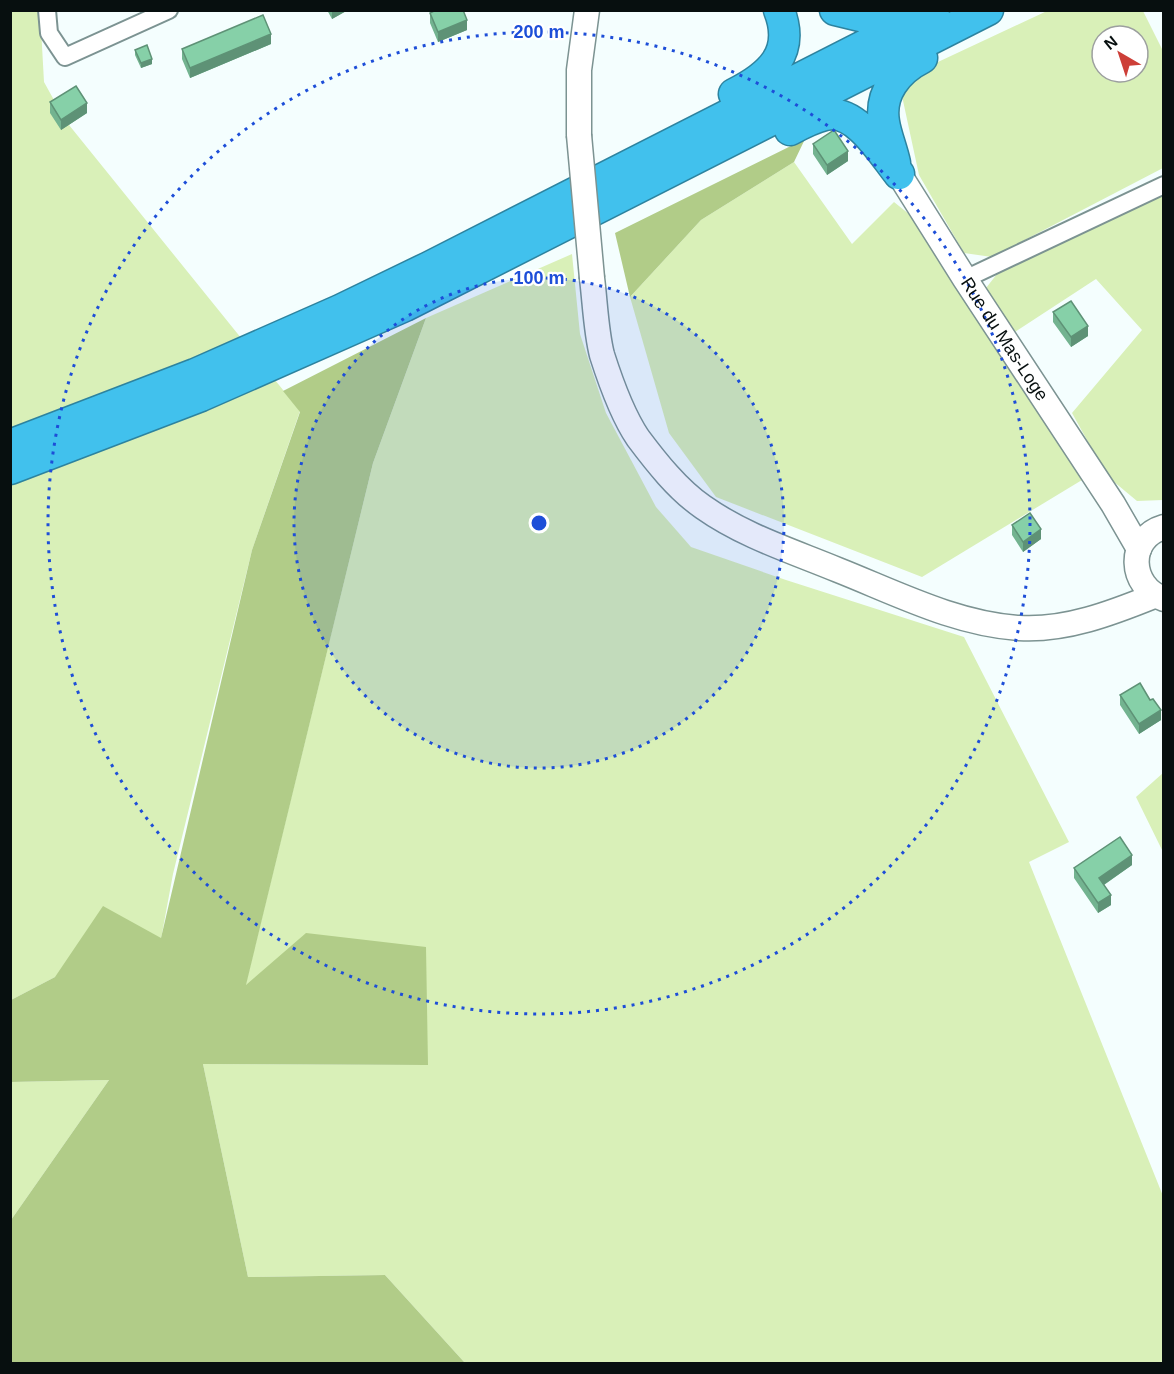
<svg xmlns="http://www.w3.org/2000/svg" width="1174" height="1374" viewBox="0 0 1174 1374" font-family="Arial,sans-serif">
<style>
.green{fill:#d9f0b8;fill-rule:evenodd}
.forest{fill:#b1cc88}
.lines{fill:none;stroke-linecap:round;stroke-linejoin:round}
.street-casing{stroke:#7c9392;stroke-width:20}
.secondary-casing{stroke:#7c9392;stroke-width:27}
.highway-casing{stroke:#2d839f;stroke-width:33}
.street{stroke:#fff;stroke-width:16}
.secondary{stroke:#fff;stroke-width:24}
.highway{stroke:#41c1ed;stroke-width:30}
.secondary-bridge-casing{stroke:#7c9392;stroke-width:27;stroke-linecap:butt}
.secondary-bridge{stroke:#fff;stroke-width:24}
.wall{fill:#73b390}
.shaded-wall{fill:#5e9276}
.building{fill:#86d0a8;stroke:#5e9276;stroke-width:1.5}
.ring{fill:none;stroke:#1d4ed8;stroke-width:3;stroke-dasharray:3 6}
.labels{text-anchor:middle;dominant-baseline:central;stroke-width:4.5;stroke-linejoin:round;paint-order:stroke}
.street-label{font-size:18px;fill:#070f0f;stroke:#fff}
.centre{fill:#1d4ed8;stroke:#fff;stroke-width:3}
.ring-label{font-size:18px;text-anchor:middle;font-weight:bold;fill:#1d4ed8;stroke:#fff;stroke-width:4.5;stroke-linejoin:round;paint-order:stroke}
</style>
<rect width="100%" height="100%" fill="#f4fefe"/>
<path class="green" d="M40,10L44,82L65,120L300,411L252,550L173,874L161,939L55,977L11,1000L10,11Z
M1047,11H1143L1163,51V168L992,257L964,253L919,175L902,96L923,69ZM1102,36H1138V72H1102Z
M794,162L852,244L894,202L909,214L1082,480L922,577L716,497L669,433L630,297L701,220Z
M1163,194V500L1137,501L1107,476L1072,413L1142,330L1096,279L1015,332L986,288L997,274Z
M572,254L580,334L606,413L656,507L691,547L786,580L964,637L1069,842L1029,862L1163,1196V1363H465L385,1275L248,1277L203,1064L428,1065L245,987L373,463L426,318Z
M1163,773V852L1136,797Z
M109,1080L11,1220V1082Z"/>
<path class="forest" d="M805,139L794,162L701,220L630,297L615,233Z
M426,318L373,463L246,985L306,933L426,947L428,1065L203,1064L248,1277L385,1275L465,1363H11V1220L109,1080L11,1082V1000L55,977L103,906L161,938L252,550L300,412L283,391Z"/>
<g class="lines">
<defs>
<path id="street" d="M47,10L49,33L65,57L169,10
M965,279L1164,185"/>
<g id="secondary">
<path d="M579,135V70L587,10"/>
<path id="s1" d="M899,174L965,279L1113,504L1139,549"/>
<path d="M592,278C595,302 596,332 602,355C610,380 623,416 638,438C656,462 678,490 703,507C744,536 792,551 838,570C896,593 956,624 1019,628C1065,631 1112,613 1154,596"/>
<path d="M1164,527C1126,538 1129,587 1164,599"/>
</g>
<path id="highway" d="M835,10L864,17L884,10
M734,94C770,76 796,53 779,10
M790,130C801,124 813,118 825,115C856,108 882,153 899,174
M895,163C892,149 886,135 884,122C879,93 898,70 922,58
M10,445L195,374L340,310L429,267L934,10
M10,469L201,396L405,306L988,10"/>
</defs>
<use href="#street" class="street-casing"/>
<use href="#secondary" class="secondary-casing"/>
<use href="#highway" class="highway-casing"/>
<use href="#street" class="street"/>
<use href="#secondary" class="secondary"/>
<use href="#highway" class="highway"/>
<defs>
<path id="secondary-bridge" d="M579,135L592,278"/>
</defs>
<use href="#secondary-bridge" class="secondary-bridge-casing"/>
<use href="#secondary-bridge" class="secondary-bridge"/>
</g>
<path class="wall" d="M327,10H348L332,19Z
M430,13L467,30L438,42L430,23Z
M271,44L190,78L182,59V49Z
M135,50L152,64L141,68L135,55Z
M50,102L87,113L61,130L50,113Z
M813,144L848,161L827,175L813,154Z
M1053,312L1088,336L1071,347L1053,322Z
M1012,525L1041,539L1023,552L1012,535Z
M1120,695L1161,720L1139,734L1120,705Z
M1132,865L1104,885L1111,905L1098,913L1074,878V868Z"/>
<path class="shaded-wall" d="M332,10H348L332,19Z
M467,20V30L438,42V32Z
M271,34V44L190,78V68Z
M152,59V64L141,68V63Z
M87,103V113L61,130V120Z
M848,151V161L827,175V165Z
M1088,326V336L1071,347V337Z
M1041,529V539L1023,552V542Z
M1161,710V720L1139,734V724Z
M1132,855V865L1099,888V878Z
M1111,895V905L1098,913V903Z"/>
<path class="building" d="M436,10H463L467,20L438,32L430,13Z
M263,15L271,34L190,68L182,49Z
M147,45L152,59L141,63L135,50Z
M76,86L87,103L61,120L50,102Z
M834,130L848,151L827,165L813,144Z
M1071,301L1088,326L1071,337L1053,312Z
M1030,513L1041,529L1023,542L1012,525Z
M1140,683L1150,700L1153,699L1161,710L1139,724L1120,695Z
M1120,837L1132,855L1099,878L1111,895L1098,903L1074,868Z"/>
<circle cx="539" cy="523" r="245" fill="#1d4ed8" fill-opacity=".12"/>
<g class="ring">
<circle cx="539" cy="523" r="245"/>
<circle cx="539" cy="523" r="491"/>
</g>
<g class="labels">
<g class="street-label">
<text stroke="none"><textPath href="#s1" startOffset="196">Rue du Mas-Loge</textPath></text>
</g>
</g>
<circle cx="539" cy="523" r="9" class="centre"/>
<g class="ring-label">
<text x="539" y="38">200 m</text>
<text x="539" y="284">100 m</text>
</g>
<rect width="1174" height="1374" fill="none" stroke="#070f0f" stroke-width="24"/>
<g transform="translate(1120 54) rotate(321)"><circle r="28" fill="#ffffff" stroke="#9c9f9f" stroke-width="1.5"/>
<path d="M0-4.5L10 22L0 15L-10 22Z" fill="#cd3f38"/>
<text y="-9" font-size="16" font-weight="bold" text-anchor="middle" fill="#070f0f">N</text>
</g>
</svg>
